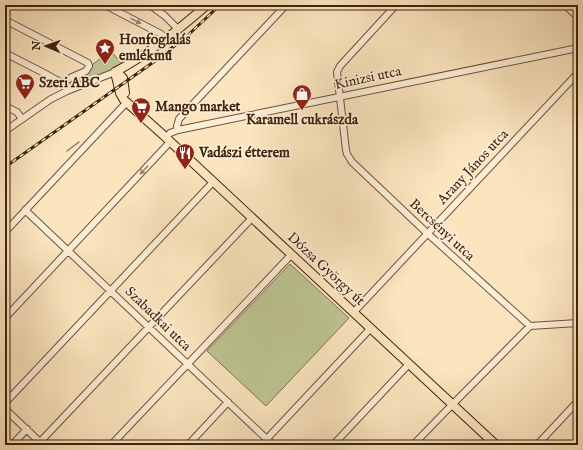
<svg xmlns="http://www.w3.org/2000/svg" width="583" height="450" viewBox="0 0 583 450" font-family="'IM FELL English',serif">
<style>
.green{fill:#bdc493;stroke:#7e7450}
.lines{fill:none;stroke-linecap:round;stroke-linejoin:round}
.stream{stroke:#798073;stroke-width:1.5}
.minor-casing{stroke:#6e533a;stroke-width:8}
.major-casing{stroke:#3f230e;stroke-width:10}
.minor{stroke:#fcedd5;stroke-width:6}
.major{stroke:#fbe4be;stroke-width:8}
.rail-casing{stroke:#3f230e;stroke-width:3}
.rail{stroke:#fcedd5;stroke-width:1.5;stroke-dasharray:4.5;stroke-linecap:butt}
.oneway{fill:#9e8872}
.labels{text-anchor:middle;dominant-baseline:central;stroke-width:3.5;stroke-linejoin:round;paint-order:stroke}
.poi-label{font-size:14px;font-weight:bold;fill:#3f230e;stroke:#fcedd5;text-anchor:start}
.street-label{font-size:14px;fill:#3f230e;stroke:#fcedd5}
</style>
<rect width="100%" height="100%" fill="#fbe4be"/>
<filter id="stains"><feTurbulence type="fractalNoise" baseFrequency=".005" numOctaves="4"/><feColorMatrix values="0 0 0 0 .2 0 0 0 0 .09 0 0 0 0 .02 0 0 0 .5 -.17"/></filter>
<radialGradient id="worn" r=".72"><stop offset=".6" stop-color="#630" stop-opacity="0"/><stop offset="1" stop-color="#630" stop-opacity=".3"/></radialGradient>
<path class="green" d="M111,51L123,65L114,70L68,88L67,87L66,83L90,69L93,64Z
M290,264L349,318L266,406L207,351Z"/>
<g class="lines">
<path class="stream" d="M67,151L79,142"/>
<defs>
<path id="minor" d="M105,5L161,34L166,40
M150,5L165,16L178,29
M396,5L340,66L337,72L346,150L347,154L352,162L427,233L530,326L578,323
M565,5L578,17
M5,20L88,63L89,66L86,71L72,77L62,83
M5,53L42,72L62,83L64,86
M5,106L17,112L22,119
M178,130L177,126L179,119L286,5
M5,131L51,99L67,91L115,72
M166,138L170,133L178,130L578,48
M25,210L273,445
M5,232L126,103
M353,313L578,73
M5,318L170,142
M5,403L213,182
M5,409L43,445
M40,442L252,218
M12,445L27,429
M111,445L291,255
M188,445L228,402
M261,445L370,329
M333,445L409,364
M413,445L446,411L530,326
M537,445L578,401"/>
<path id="major" d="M115,72L120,93L124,100L161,133L496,445
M115,72C149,54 178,30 207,5
M115,72L119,74L123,78L125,93"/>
</defs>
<use href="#minor" class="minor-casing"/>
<use href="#major" class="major-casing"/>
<use href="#minor" class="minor"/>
<use href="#major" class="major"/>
<defs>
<path id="rail" d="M5,167L155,61L187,36L220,5"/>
</defs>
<use href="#rail" class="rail-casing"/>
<use href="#rail" class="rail"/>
</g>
<defs><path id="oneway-solid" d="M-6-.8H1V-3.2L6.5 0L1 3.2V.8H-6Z"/></defs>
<g class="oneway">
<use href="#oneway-solid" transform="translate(136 21) rotate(28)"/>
<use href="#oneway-solid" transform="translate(144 170) rotate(133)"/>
</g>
<defs>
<symbol id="sight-pin" viewBox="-11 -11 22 30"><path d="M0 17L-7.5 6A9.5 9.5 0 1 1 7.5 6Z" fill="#8f2418" stroke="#fcedd5"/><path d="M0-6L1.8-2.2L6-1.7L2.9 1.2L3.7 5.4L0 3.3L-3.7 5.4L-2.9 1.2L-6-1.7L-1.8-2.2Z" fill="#fff"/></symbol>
<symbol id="supermarket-pin" viewBox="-11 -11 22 30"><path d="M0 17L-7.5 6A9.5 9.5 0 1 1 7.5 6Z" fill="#8f2418" stroke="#fcedd5"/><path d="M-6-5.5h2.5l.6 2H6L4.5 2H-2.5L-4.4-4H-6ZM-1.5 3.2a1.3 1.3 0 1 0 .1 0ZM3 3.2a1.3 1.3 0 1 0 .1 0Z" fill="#fff"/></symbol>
<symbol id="shop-pin" viewBox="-11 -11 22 30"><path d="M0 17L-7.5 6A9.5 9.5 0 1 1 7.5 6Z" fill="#8f2418" stroke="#fcedd5"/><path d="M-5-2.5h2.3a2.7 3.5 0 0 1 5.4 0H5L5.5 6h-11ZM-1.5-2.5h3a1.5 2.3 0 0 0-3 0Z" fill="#fff"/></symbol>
<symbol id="restaurant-pin" viewBox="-11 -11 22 30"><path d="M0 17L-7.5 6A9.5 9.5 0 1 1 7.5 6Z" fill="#8f2418" stroke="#fcedd5"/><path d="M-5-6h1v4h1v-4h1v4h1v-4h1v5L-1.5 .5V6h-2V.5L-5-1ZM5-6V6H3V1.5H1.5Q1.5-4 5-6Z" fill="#fff"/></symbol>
</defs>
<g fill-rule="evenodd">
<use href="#sight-pin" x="94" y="37" width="22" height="30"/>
<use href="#supermarket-pin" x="14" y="72" width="22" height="30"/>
<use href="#shop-pin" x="291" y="83" width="22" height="30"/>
<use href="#supermarket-pin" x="130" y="96" width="22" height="30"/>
<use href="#restaurant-pin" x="174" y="142" width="22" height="30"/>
</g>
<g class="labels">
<g class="poi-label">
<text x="119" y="40">Honfoglalás<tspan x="119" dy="16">emlékmű</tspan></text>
<text x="39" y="83">Szeri ABC</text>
<text x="155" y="107">Mango market</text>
<text x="302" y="120" text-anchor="middle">Karamell cukrászda</text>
<text x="199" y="153">Vadászi étterem</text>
</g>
<g class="street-label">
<text transform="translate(368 78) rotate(-12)">Kinizsi utca</text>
<text transform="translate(473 167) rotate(-47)">Arany János utca</text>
<text transform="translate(442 230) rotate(43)">Bercsényi utca</text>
<text transform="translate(326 269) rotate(43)">Dózsa György út</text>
<text transform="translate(158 319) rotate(44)">Szabadkai utca</text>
</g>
</g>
<rect width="583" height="450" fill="none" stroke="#fbe4be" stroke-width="20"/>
<rect x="6" y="6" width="571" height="438" fill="none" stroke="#3f230e" stroke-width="2"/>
<rect x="10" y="10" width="563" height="430" fill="none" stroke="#3f230e"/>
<g transform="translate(46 46) rotate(272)" stroke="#fcedd5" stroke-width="3" paint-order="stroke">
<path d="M0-3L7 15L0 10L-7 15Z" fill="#3f230e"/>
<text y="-6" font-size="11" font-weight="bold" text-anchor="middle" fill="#3f230e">N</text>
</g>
<rect width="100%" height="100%" filter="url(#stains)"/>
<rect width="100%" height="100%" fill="url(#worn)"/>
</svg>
